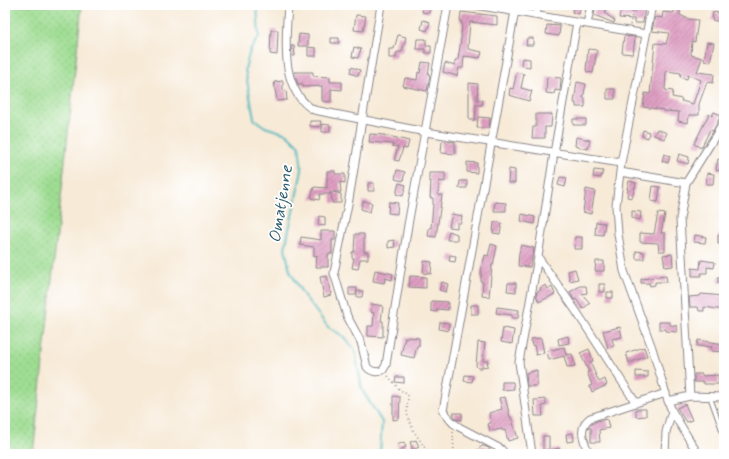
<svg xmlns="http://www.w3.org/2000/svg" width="729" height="459" viewBox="0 0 729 459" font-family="Mynerve,sans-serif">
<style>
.grass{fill:url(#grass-dots);stroke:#608067}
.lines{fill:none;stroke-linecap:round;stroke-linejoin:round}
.stream{stroke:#49b8be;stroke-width:2}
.building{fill:url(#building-hatch);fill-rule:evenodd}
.lane-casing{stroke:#8c8689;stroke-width:5.5}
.street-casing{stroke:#8c8689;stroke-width:9}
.path{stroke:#8c8689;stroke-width:1.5;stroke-dasharray:1 3;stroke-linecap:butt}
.lane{stroke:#fff;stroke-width:3.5}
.street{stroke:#fff;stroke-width:7}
.labels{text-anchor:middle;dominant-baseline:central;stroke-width:3.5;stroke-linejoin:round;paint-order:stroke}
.water-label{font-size:17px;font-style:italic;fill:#325e6f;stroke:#fff}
</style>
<defs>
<pattern id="grass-dots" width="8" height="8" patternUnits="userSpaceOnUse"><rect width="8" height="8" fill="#9fdd93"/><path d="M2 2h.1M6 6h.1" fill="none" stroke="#89bd80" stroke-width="1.8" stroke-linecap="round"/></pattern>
<pattern id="building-hatch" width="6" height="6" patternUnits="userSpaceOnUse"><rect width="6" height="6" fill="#df9ec2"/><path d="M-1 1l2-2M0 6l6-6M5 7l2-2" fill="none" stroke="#b4809f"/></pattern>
</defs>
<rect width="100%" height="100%" fill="#fff"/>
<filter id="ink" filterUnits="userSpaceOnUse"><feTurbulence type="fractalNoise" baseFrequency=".025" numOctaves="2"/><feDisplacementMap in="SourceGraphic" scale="8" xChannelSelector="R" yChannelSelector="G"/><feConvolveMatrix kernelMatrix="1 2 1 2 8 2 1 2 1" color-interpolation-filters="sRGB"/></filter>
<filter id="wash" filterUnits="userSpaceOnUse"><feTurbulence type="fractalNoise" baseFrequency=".012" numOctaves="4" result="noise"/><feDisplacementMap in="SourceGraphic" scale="16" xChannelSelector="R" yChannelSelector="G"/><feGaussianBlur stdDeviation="0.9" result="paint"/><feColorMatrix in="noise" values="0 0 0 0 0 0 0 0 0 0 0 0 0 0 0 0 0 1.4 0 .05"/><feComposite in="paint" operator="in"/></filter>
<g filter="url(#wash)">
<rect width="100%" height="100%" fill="#f7ead7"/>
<path class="grass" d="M5,5H82L33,454H5Z"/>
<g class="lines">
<path class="stream" d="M257,5L259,37L250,50L245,69L254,119L265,127L287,134L299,146L302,170L285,248L290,271L302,293L328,327L343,336L355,350L362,390L382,422L380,454"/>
</g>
<g id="blocks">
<path class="building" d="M423,5H430L429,13L422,12Z
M574,5H581L579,14L572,12Z
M637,5H645L643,23H634V19L619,18L621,9L635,12Z
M606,7L605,13L615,21L614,23L594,15L595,8Z
M674,9H680V15L688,19L698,20L695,42L692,41L691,55L702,58L697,72L714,74L713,83L707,82L699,104V115H689L688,123L678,121L679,112L664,111V110L643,107L645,93L650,94L655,43L666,44L669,33L652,31L655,17L662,18L663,12L674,13ZM666,71L681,73L680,77L687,79L688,75L701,80L693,104L681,101L682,99L672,97L673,91L665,90Z
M461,12L497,16V25L470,22L468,47V49L482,52L480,58L464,56L463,68H459L457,76L443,72L445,63L455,66V60H458L461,39L462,22H460Z
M713,12L719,13V16L724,17V23L712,20Z
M356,15L366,16L363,31L354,30Z
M423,20L430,22L427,31L421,29Z
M547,25L560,26L559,36L546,34Z
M271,30H278L277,55L270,54Z
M299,34L308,35V46H298Z
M398,35L406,37L402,52H397L396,58H389V49H394Z
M624,36L635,37L633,54L622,53Z
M331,38H339V43H331Z
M527,38H533V45H526Z
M417,39H426V46H431V53H425V49H416Z
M707,42L714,43L710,62L704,60Z
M291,46H294L295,56H292Z
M308,47L316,48V56H308Z
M354,47L361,49L358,58L352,57Z
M588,49L597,50L593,73L587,72L586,70Z
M522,58L530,59V67L521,66Z
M422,62L430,63L428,74L430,75L427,91L403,86L405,78L417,80L418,72L420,73Z
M351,67L360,70L358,76L350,73Z
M294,72H313V76L330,77V82H342V90L331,89V102L322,101V86L303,87V84H298Z
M517,72L524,74L521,88L532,91L529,101L509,95L510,88L513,89Z
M547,77L561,78L560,91L555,90L554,94L546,93Z
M283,81V91L286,90L287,100L277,101L274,82Z
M577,82L586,84L583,98H585V107H576V103H574Z
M469,83L478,84L477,100H483L482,105H476L475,120H469Z
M607,89H615V99H607Z
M714,112L721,115L713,131L710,130L701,148L694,144L709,114L712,116Z
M536,114H552L551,127H545V138H532L533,127H536Z
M478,117L490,118L489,128H477Z
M573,119H586V125H573Z
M310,121H321L320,127L310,126Z
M322,124L330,125V132H322Z
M657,129L667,133L664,139L654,135Z
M643,130L649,132L648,138L642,136Z
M370,134L384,135L409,141L407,149L403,148L399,161L394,160L398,147L392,146L393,144L369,142Z
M576,137L590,140L588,149L575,146Z
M442,141L455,142V154L441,153Z
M664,154L670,156L668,163L662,161Z
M679,154L689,157L688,164L677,161Z
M718,159L724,161L722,171L716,170Z
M467,162L477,163V173L467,172Z
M509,169L515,170V183H508Z
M397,170L405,172L403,181L395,179Z
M594,170L603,171L601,178L593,177Z
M327,171H335V174H345V183L340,182L341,192H333L341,194V203H332L331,192L330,194H320L319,200L311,198L314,187L327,188Z
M429,173H445V182L439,181L438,195H442L436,237L428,236L429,228H431L433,205V198H430L431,181H429Z
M707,173L714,174L713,184H706Z
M560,177L567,178L565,187L558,185Z
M460,181H467V188H459Z
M629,181L636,183L632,198L627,197L628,189H627Z
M368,183H374V191H368Z
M399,183L406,185L403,196L396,194Z
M653,186L660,187L658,202L651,201Z
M586,189L595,191L591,214L583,212Z
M363,201L372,203L370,212L361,209Z
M389,202L398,203L397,214L388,213Z
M495,202L506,203V211H494Z
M632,211L641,212L640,220L632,218Z
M658,213L665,214L661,233H665V251H659L658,243L640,242V233L654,234Z
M452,214L462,216L461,223H457V228L449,227Z
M522,214L535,217L534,224L521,221Z
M319,216L325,217V226L318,225Z
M494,222L502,223L500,234L493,233Z
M596,222L605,223L603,235L595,234Z
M321,231H335V240H332V254H328V267H316L317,255L314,256V247L300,245L301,237L321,240Z
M449,231L457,234V240H447Z
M355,234H364V252H368V259H360L358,269L352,268L354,258H352V252H354Z
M695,235L706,237L705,243L694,242Z
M718,235H724V244H718Z
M575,237H582V249H574Z
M394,240L395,247L388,248V241Z
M491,244L497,246L493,265H492L489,297L482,296L483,282H481V271L485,255L488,256Z
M521,245L534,248L530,267L518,266L519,253Z
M636,251L644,252V259H636Z
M672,254L673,266L665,267L663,255Z
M450,255L456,256L455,262L449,261Z
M701,260L715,262L714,268L707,267V273H701V276H692V268L700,269Z
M424,261L432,262L431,274L423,273Z
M596,261H604V271H595Z
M575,269L578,279L570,281L568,271Z
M375,270L393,274L392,280L385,278L384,283L373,281Z
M327,276L331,295L324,297L320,277Z
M410,276L426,277V288L409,287Z
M666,276L667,282H655V285L650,286L649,283H641V279Z
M718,277H724V283H718Z
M442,282L448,284L446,292L439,290Z
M508,283H516V292L507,291Z
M599,284H605V292H599Z
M546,285L548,289L552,287L555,294L539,302L536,295L537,292L541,290L540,288Z
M580,286H586L587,293L582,294L590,303L583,309L576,299L574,300L570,292Z
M349,288H357L356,295H349Z
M357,291H363L362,297H357Z
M607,292H613V298H607Z
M701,294L724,296V310L704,307V311H699L698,307H690L689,297L700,296Z
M431,301L448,302V310L437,309V312L431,311Z
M372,304L383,306L381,321H383V337L368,336V326H373L374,313L371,312Z
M471,305H478V314H471Z
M497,307L519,310L518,318H512V315L496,313Z
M440,322L449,323L448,331L439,329Z
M659,322H670V325L677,326V332L666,331V329H659Z
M620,327L622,337L612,339L614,346L608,348L603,331Z
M503,328L514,330L512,344L501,342Z
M568,336L569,343L559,345L558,339Z
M405,337L419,338V346H417L414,358L401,355Z
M541,338L544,353L536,355L534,345L532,346L531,339Z
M698,340L724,344V352L711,351L712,347L697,346Z
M478,342L485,343L483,361H488L487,367L482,366V368H478L476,366Z
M564,347L566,355L572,354L575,366L567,367L564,356L549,360L547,351Z
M644,347L647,356L629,363L626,353Z
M589,349L593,361L590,362L599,382L605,379L607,385L592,392L589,386L592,385L587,372H589L580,353Z
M537,370V386H527L526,373Z
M636,371L648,372V377H636Z
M694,374H702V376L718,375L719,384H704V382H694Z
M465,375L473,376L472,382L464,381Z
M396,377H404V383L395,382Z
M502,382H513L514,389L502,390Z
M393,396L400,397L399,419L393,420Z
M505,397L510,417H511L518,438L508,441L505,430L503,431L502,429L490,431L488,423H491L489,413L502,409L499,398Z
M546,399V405L542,406L543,416H535L534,400Z
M685,404L692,420L686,422L677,408Z
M636,409H646V416L636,417Z
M453,413H462V420L456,419Z
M607,419L609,428L599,430L600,442H591V428H588L590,425L597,421Z
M573,433L574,441L567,442L566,434Z
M543,436H549V450H543Z
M416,440L419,447L413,450L410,442Z
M404,442L406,447L400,450L397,445Z
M482,446H484L489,448L490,450L481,454H472Z
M559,448L560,454H543V452Z"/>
</g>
</g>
<g filter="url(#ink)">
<use href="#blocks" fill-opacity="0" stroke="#8c8689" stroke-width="1"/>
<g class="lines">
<defs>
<path id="lane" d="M710,397L724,436"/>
<path id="street" d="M288,5C286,38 279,90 314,110L426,132L621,163
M381,5L349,199L334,273L347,316L361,342L367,367C371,372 378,373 383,370L386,365L408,225L448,5
M475,5L646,34
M652,5L621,163L616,206L618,234L624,271L652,348L668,401L672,411L698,454
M536,15L538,5
M587,24L591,5
M620,172L686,183
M538,257L576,311L636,403
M690,396L680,219L686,183L724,122
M668,401L690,396L724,397
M505,454L501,449L459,427L453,423L443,411L515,11
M532,454L519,362L538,257L554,153L577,22
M589,454C584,441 577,428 590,418L666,393
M665,454L666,432L672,411"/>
</defs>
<use href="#lane" class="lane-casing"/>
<use href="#street" class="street-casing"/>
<path class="path" d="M630,25L634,5
M388,376L399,389L408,395L407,414L413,430L429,454
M453,432L454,454"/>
<use href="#lane" class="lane"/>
<use href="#street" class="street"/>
</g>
</g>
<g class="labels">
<g class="water-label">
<text transform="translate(281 204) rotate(-81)">Omatjenne</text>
</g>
</g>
<rect width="729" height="459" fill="none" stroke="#fff" stroke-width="20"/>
</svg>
